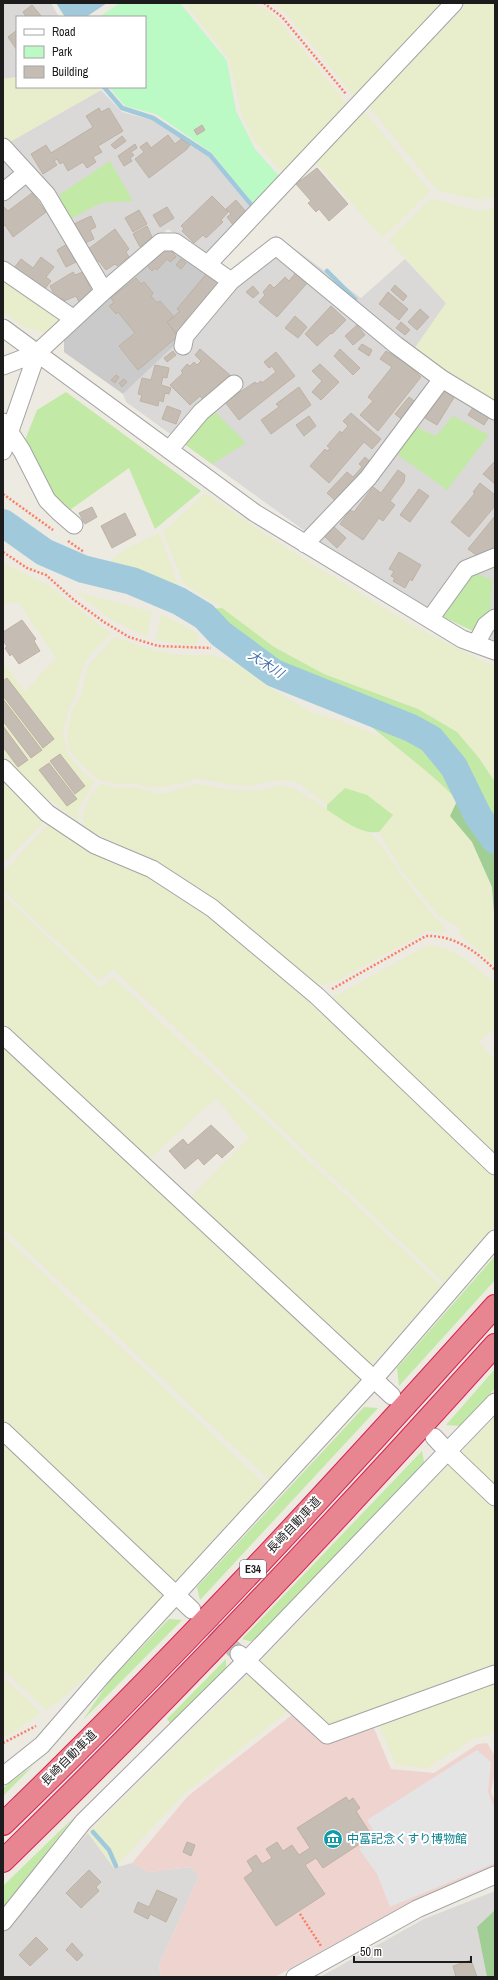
<svg xmlns="http://www.w3.org/2000/svg" width="498" height="1980" viewBox="0 0 498 1980" font-family="'Archivo Narrow','Noto Sans JP',sans-serif">
<style>
.residential{fill:#dad9d8}
.commercial{fill:#efd3cf}
.religious{fill:#cacaca}
.farmland{fill:#e8edcb}
.grass{fill:#c2e9a5}
.forest{fill:#a1ce95}
.park{fill:#bbfac5}
.parking{fill:#e4e4e4}
.water{fill:#a0cadc}
.lines{fill:none;stroke-linecap:round;stroke-linejoin:round}
.stream{stroke:#a0cadc;stroke-width:4.5}
.river{stroke:#a0cadc;stroke-width:28}
.building{fill:#c5bdb4;stroke:#bfb1a3}
.minor-tunnel{stroke:#c3c1ba;stroke-width:17;stroke-dasharray:17 8;stroke-linecap:butt}
.minor-casing{stroke:#a3a3a3;stroke-width:19}
.highway-casing{stroke:#d82153;stroke-width:24}
.path{stroke:#fb7e64;stroke-width:2.5;stroke-dasharray:2 2;stroke-linecap:butt}
.minor{stroke:#fff;stroke-width:17}
.highway{stroke:#e78691;stroke-width:22}
.labels{text-anchor:middle;dominant-baseline:central;stroke-width:4;stroke-linejoin:round;paint-order:stroke}
.shield{fill:#fff;stroke:#606060;stroke-width:1}
.shield-label{font-size:11px;font-weight:bold;fill:#1c1c1c}
.street-label{font-size:12px;fill:#1c1c1c;stroke:#fff}
.culture-label{font-size:12px;fill:#0d838f;stroke:#fff;text-anchor:start}
.water-label{font-size:13px;font-style:italic;fill:#4873ac;stroke:#fff}
</style>
<rect width="100%" height="100%" fill="#edeae1"/>
<path class="residential" d="M3,3H51L59,17H17V77L3,79Z
M101,90L122,112L155,121L208,156L253,211L209,258L168,229L65,319L3,279V137L8,143Z
M276,235L361,298L405,259L446,303L414,350L495,401V641L426,608L320,542L126,402L123,394L176,344L225,283Z
M88,1833L114,1868L132,1863L148,1872L191,1867L199,1876L159,1965L161,1977H3V1933Z
M495,1891V1910L477,1927L487,1977H320L424,1919Z"/>
<path class="commercial" d="M292,1715L324,1743L373,1726L391,1769L434,1773L478,1744L487,1743L495,1756V1772L491,1792L495,1801V1866L403,1906L275,1977H161L159,1965L199,1876L191,1867L148,1872L132,1863L188,1796Z"/>
<path class="religious" d="M161,245L174,246L225,283L176,344L123,394L64,352V338Z"/>
<path class="farmland" d="M185,3H253L259,8L262,7L277,18L346,103L348,109L283,173L254,141L242,115L229,59Z
M272,3H446L361,93L353,95L284,11Z
M468,3H495V196L481,200L437,190L369,107Z
M17,77V87H98L101,90L8,143L3,137V79Z
M364,111L430,191L393,228L382,237L315,161Z
M435,199L472,210H489L495,207V401L414,349L446,303L389,240L428,201Z
M3,279L65,319L44,333L24,327L3,312Z
M205,493L286,548L410,624L480,660L495,666V782L479,758L457,732L418,709L324,674L274,647L222,608L184,584L163,532Z
M159,533L179,587L110,561L128,548Z
M3,563L46,584L111,634L89,656L83,667L75,696L69,708L63,734L67,753L83,773L94,781L78,810V822L32,786L3,757V662L25,692L56,658L19,603H10L3,605Z
M76,592L152,612L147,637L110,619Z
M161,614L199,634L195,646L156,640Z
M114,637L151,650L177,655H213L237,664L265,685L313,713L338,720L382,737L421,765L458,799L451,816L472,842L492,887L495,964L461,936L459,928L438,915L402,871L379,832L393,815L345,788L327,805L297,782L287,780L269,781L250,786L226,784L197,778L184,783L161,787H147L134,783L118,784L100,780L87,770L69,750L67,734L72,711L80,696L89,665Z
M3,779L23,802L46,820L3,864Z
M101,784L117,788L133,787L156,793H166L196,784L241,791L264,790L280,785L293,788L347,822L371,834L380,843L400,873L434,917L444,925L445,932L427,931L337,981L314,987L223,906L147,860L84,827L83,813L91,795Z
M50,822L192,901L277,970L495,1174V1225L444,1283L113,969L99,981L3,890V873Z
M3,895L101,988L113,977L442,1286L370,1367L189,1199L249,1138L216,1098L149,1159L3,1022Z
M428,945L445,948L462,957L495,983V1028L478,1042L495,1060V1158L328,1000Z
M3,1040L356,1373L362,1383L270,1481L3,1228Z
M3,1235L266,1485L175,1585L3,1421Z
M495,1417V1485L461,1453Z
M3,1442L162,1592L163,1599L89,1674L56,1704L46,1710L3,1669Z
M450,1464L495,1506V1667L334,1727L326,1726L260,1663Z
M252,1671L289,1710L185,1793L114,1868L88,1833Z
M3,1677L41,1713L11,1734L3,1737Z
M495,1678V1730L486,1736L473,1739L427,1768L396,1765L378,1723Z"/>
<path class="grass" d="M110,161L133,201L101,203L70,219L59,195Z
M66,392L201,491L155,529L129,468L67,512L52,499L23,445L37,410Z
M213,410L246,443L212,464L183,443Z
M453,416L489,435L447,490L394,452L414,426L436,436Z
M472,571L492,580L490,613L475,632L439,615Z
M222,608L274,647L324,674L418,709L457,732L479,758L495,782V819L471,776L437,737L415,723L274,666L227,632L207,609Z
M361,718L394,729L427,751L472,817C439,776 400,752 361,718Z
M345,788L367,795L393,815L379,832C361,835 342,819 327,810V805Z
M495,1256V1280L399,1386L397,1368Z
M495,1369V1388L462,1426L446,1425Z
M364,1407L378,1408L200,1600L197,1587Z
M422,1451L425,1467L253,1642L242,1639Z
M169,1619L182,1620L83,1720L110,1680Z
M226,1659V1674L172,1725L167,1719Z
M33,1766L3,1796V1788Z
M73,1818L3,1908V1886Z"/>
<path class="forest" d="M458,799L493,847L495,853V927L492,887L472,842L450,816Z
M495,1910V1977H487L477,1927Z"/>
<path class="park" d="M120,3H180L227,61L236,111L255,149L281,178L255,206L212,153L156,114L125,106L109,87H145V17H99Z"/>
<path class="parking" d="M477,1750L491,1762L488,1792L495,1810V1863L390,1907L377,1874L359,1849L377,1837L367,1820Z"/>
<path class="water" d="M56,3H107L86,17H65Z"/>
<g class="lines">
<path class="stream" d="M104,87L122,108L153,118L210,155L253,207
M327,271L355,299
M93,1832L109,1850L116,1866"/>
<path class="river" d="M3,523L44,552L83,569L132,581L179,601L204,616L221,634L274,673L411,728L431,739L454,767L478,816L495,840"/>
</g>
<path class="building" d="M32,5L42,17H26L23,12Z
M17,30V50L8,37Z
M99,108L101,112L109,108L123,131L98,146L102,152L93,157L96,162L87,168L83,162L68,171L63,162L60,164L57,159L54,161L57,165L43,174L31,154L46,145L51,153L93,127L86,116Z
M202,125L205,130L197,135L194,130Z
M168,135L175,144L181,139L190,145L186,150L149,178L135,159L144,152L140,147L147,142L151,148Z
M122,136L126,141L115,149L111,145Z
M135,144L137,148L131,152L134,155L130,158L132,161L124,166L118,156Z
M317,168L348,204L329,221L319,209L316,212L308,203L311,201L296,184Z
M32,193L46,212L13,237L5,225L3,227V206L8,211Z
M212,196L228,212L221,220L223,222L206,238L203,235L194,243L182,231L184,229L181,226Z
M236,200L247,213L233,225L227,217L231,214L226,209Z
M167,207L174,218L160,227L153,215Z
M139,210L147,224L133,232L125,218Z
M91,216L96,227L90,230L94,239L83,244L74,224Z
M147,226L152,237L140,247L133,234Z
M115,229L129,249L126,252L129,257L117,266L115,264L106,270L99,261L96,263L87,250Z
M67,244L76,262L66,267L57,250Z
M163,250H171L176,257L170,262L167,259L157,270L155,268L152,271L146,264Z
M41,257L54,267L46,277L51,281L44,290L14,268L21,259L33,268Z
M181,259L186,263L181,269L176,265Z
M297,271L309,281L277,317L259,302L265,295L263,292L270,284L274,288L285,277L289,281Z
M73,272L75,275L83,272L92,292L79,302L76,296L64,301L62,298L57,300L50,286Z
M207,273L221,284L178,336L167,322L180,311L177,309Z
M136,278L141,284L144,282L153,293L151,296L157,303L160,301L174,317L167,322L178,336L138,370L119,346L135,333L118,312L116,314L109,306L114,303L111,298Z
M395,285L407,296L403,301L391,290Z
M253,286L259,293L253,298L246,292Z
M388,292L408,309L399,320L379,304Z
M331,306L346,320L332,334L331,333L317,346L305,334Z
M420,309L429,317L417,330L408,322Z
M295,316L307,327L298,338L285,328Z
M401,322L410,330L405,335L396,328Z
M357,325L365,335L353,345L345,336Z
M362,344L372,350L369,356L358,349Z
M200,349L230,375L204,401L200,396L190,405L170,385L183,373L181,371L187,364L190,366L194,362L197,365L201,361L195,355Z
M340,349L360,368L353,375L334,356Z
M173,351L176,355L167,362L164,358Z
M386,351L406,363L421,377L378,431L360,415L373,401L368,397L392,367L380,359Z
M276,352L295,376L239,420L225,402L255,382L257,384L261,381L262,383L276,372L272,366L269,368L264,362Z
M320,364L339,382L321,400L312,392L322,381L312,371Z
M155,365L169,368L167,378L163,377L161,385L171,388L169,394L165,393L163,402L159,400L158,406L140,401L142,395L138,394L142,378L151,380Z
M116,375L119,377L115,383L111,380Z
M124,379L127,382L122,387L119,383Z
M299,387L311,405L271,434L261,420L279,407L276,404Z
M443,388L455,396L437,425L425,418Z
M409,397L418,404L404,421L395,414Z
M167,406L181,411L176,424L162,419Z
M474,406L489,417L484,425L468,415Z
M351,413L381,439L372,449L364,442L329,483L310,466L325,449L327,451L330,448L327,446L340,431L342,433L348,426L343,421Z
M309,416L316,426L304,436L296,425Z
M365,457L373,464L338,503L327,493L347,472L353,477L362,467L359,464Z
M495,461V484L483,474Z
M398,470L405,475L404,482L390,501L395,505L383,521L379,518L363,540L340,524L350,510L354,512L373,487L381,493Z
M480,483L495,495V506L469,537L451,522L475,493L473,492Z
M419,489L429,496L410,522L400,515Z
M92,507L97,517L85,524L79,513Z
M125,513L136,535L112,548L101,526Z
M495,516V545L488,553L485,551L479,557L468,549Z
M333,526L346,538L337,548L323,535Z
M399,552L421,565L412,581L410,579L405,588L393,581L395,578L391,576L394,571L389,569Z
M22,620L36,639L34,641L40,651L19,664L12,654L10,656L5,648L7,647L3,640V632Z
M7,678L54,739L43,748L3,696V681Z
M3,699L42,750L31,758L3,721Z
M3,726L28,760L18,767L3,747Z
M60,754L85,786L75,794L50,761Z
M49,763L77,799L67,806L39,770Z
M211,1125L234,1147L222,1158L217,1153L204,1165L198,1158L185,1169L169,1151L183,1139L188,1145Z
M346,1797L349,1801L353,1798L360,1808L356,1811L372,1836L323,1868L316,1858L305,1865L325,1894L276,1926L244,1878L253,1871L247,1861L256,1855L262,1864L272,1858L266,1849L277,1842L283,1851L292,1845L299,1855L310,1848L297,1828Z
M187,1842L195,1845L191,1856L183,1852Z
M89,1870L101,1882L96,1887L99,1891L81,1908L66,1893Z
M157,1890L177,1899L166,1922L150,1914L148,1919L134,1912L138,1902L149,1907Z
M36,1937L48,1949L30,1966L19,1955Z
M72,1943L83,1955L77,1961L66,1950Z
M471,1960L477,1977H456L453,1966Z"/>
<g class="lines">
<path class="minor-tunnel" d="M195,1613L239,1654"/>
<defs>
<path id="minor" d="M3,147L47,195L104,291
M3,192L26,173
M208,264L454,3
M3,270L74,319
M3,328L255,513L462,639L495,651
M183,346L185,336L231,281
M3,366L37,353L104,291L161,242H175L231,281L276,246L396,345L442,379L495,411
M3,422L22,451L47,500L59,512L74,525
M169,450L201,412L234,384
M3,451L37,353
M305,544L368,478L442,379
M430,619L466,569L495,557
M476,644L486,625L495,618
M3,768L47,813L95,845L152,869L212,908L317,996L495,1166
M3,1035L392,1396
M3,1431L192,1610
M434,1437L448,1452L495,1497
M239,1654L327,1735L495,1674
M3,1776L42,1745L107,1670L374,1379L495,1239
M3,1922L83,1822L247,1660L495,1402
M295,1977L417,1909L495,1875"/>
<path id="highway" d="M3,1824C174,1659 336,1483 495,1306
M3,1861C173,1695 336,1522 495,1345"/>
</defs>
<use href="#minor" class="minor-casing"/>
<use href="#highway" class="highway-casing"/>
<path class="path" d="M264,3L282,17L346,94
M3,494L53,530
M68,541L84,552
M3,552L27,568L46,575L74,600L104,622L129,637L158,646L211,648
M332,989L426,936C454,935 476,951 495,970
M3,1743L36,1726
M300,1914L321,1946"/>
<use href="#minor" class="minor"/>
<use href="#highway" class="highway"/>
</g>
<defs>
<symbol id="museum-disc" viewBox="-11 -11 22 22"><circle r="9.5" fill="#0f9aa8" stroke="#fff"/><path d="M0-6L6-3V-2H-6V-3ZM-5-1h2V3h-2ZM-1-1h2V3h-2ZM3-1h2V3H3ZM-6 4H6V6H-6Z" fill="#fff"/></symbol>
</defs>
<g fill-rule="evenodd">
<use href="#museum-disc" x="322" y="1828" width="22" height="22"/>
</g>
<g class="labels">
<rect class="shield" x="240" y="1560" width="26" height="18" rx="3"/>
<g class="shield-label">
<text x="253" y="1569">E34</text>
</g>
<g class="street-label">
<text transform="translate(294 1525) rotate(-47)">長崎自動車道</text>
<text transform="translate(69 1758) rotate(-45)">長崎自動車道</text>
</g>
<g class="culture-label">
<text x="347" y="1839">中冨記念くすり博物館</text>
</g>
<g class="water-label">
<text transform="translate(266 664) rotate(33)">大木川</text>
</g>
</g>
<rect width="498" height="1980" fill="none" stroke="#1c1c1c" stroke-width="8"/>
<rect x="16" y="16" width="130" height="72" fill="#ffffff" stroke="#a4a4a4"/>
<rect x="24" y="29" width="20" height="6" fill="#ffffff" stroke="#a4a4a4"/>
<text x="52" y="36" font-size="12" fill="#1c1c1c">Road</text>
<rect x="24" y="46" width="20" height="12" fill="#bbfac5" stroke="#a4a4a4"/>
<text x="52" y="56" font-size="12" fill="#1c1c1c">Park</text>
<rect x="24" y="66" width="20" height="12" fill="#c5bdb4" stroke="#a4a4a4"/>
<text x="52" y="76" font-size="12" fill="#1c1c1c">Building</text>
<path d="M354 1956v6h117v-6" fill="none" stroke="#1c1c1c" stroke-width="2"/>
<text x="360" y="1956" font-size="12" fill="#1c1c1c" stroke="#ffffff" stroke-width="3" paint-order="stroke">50 m</text>
</svg>
